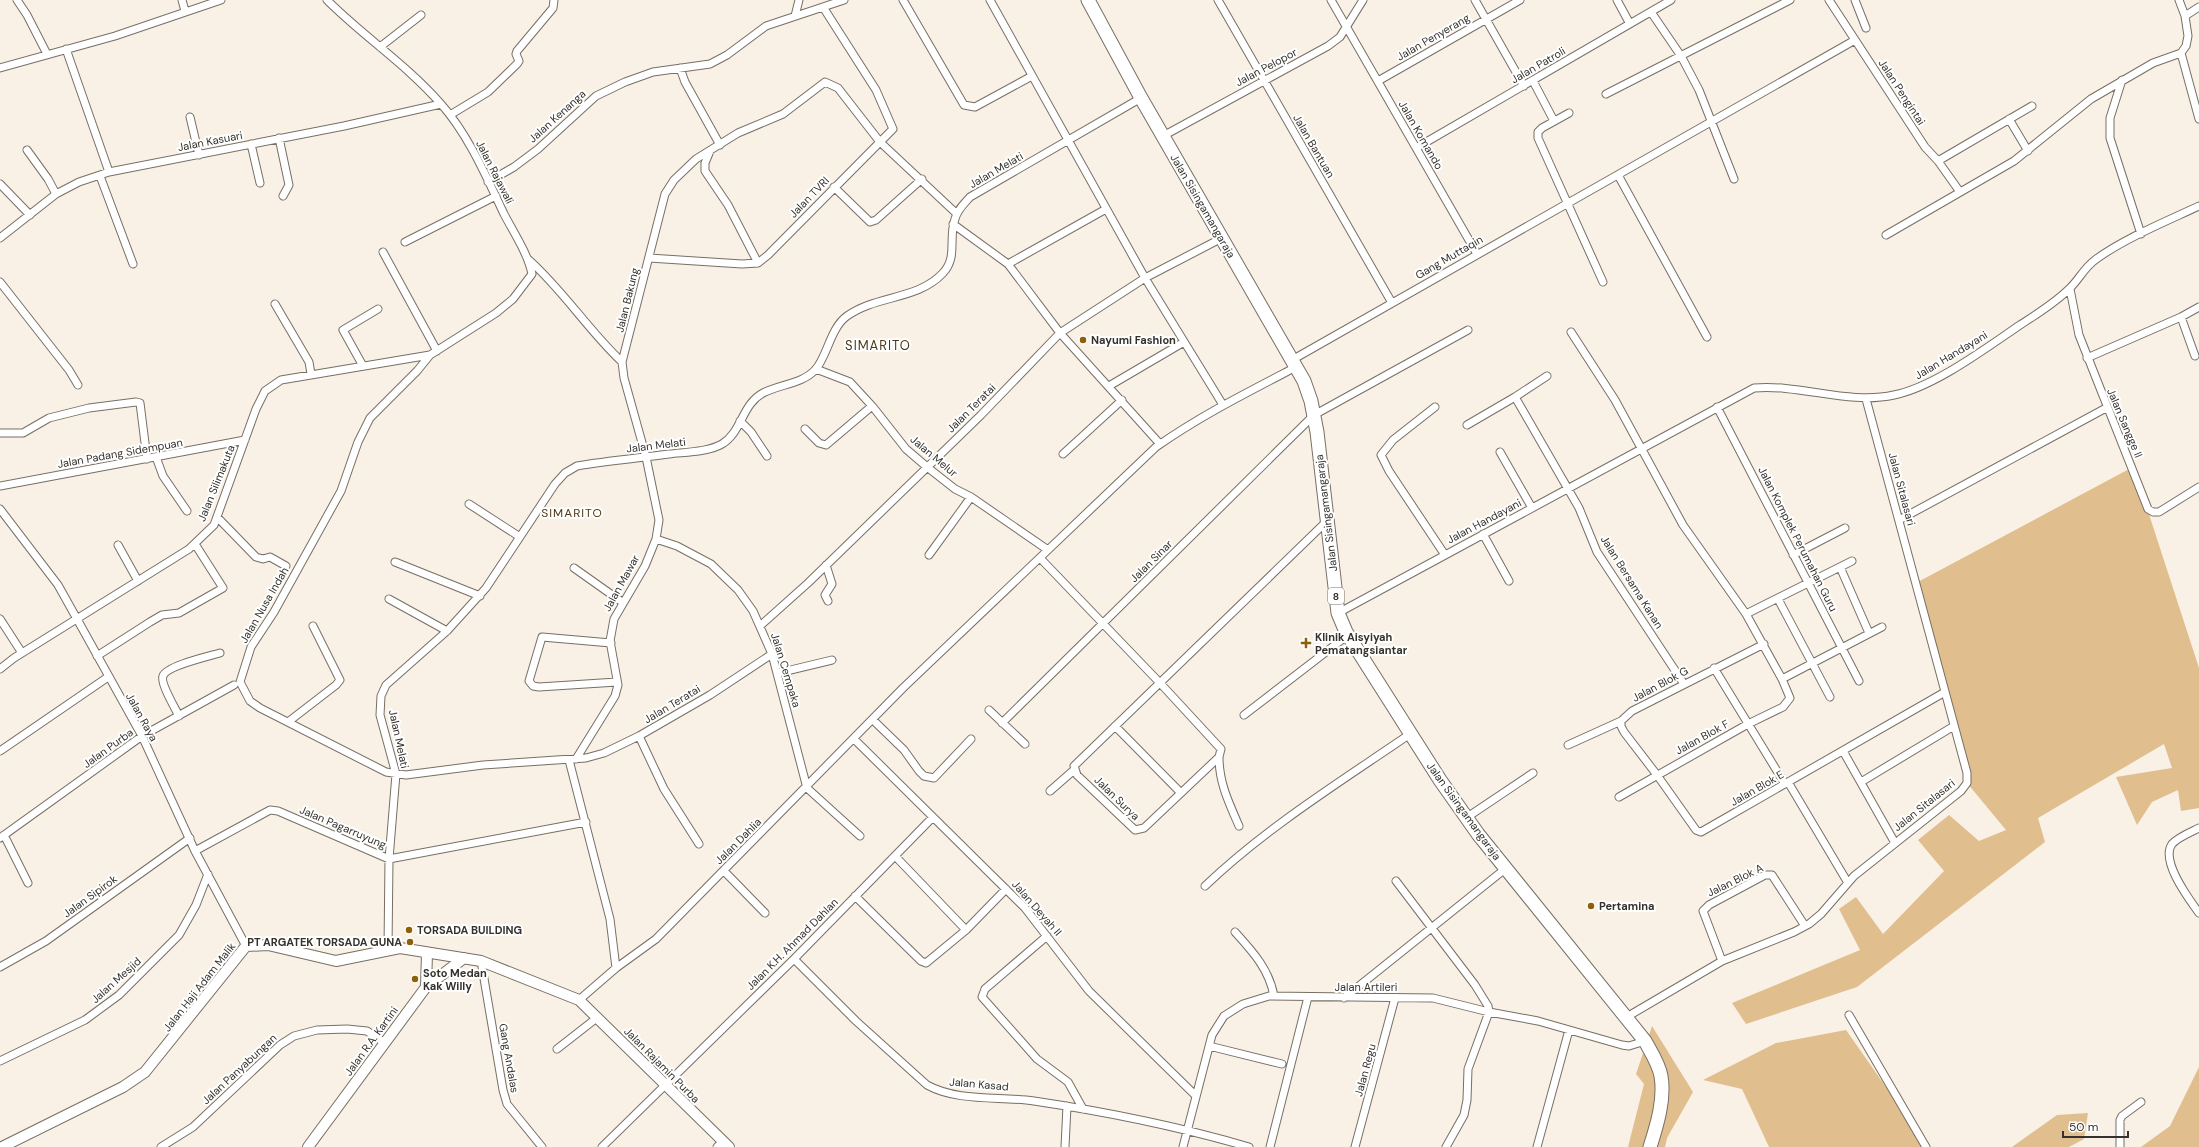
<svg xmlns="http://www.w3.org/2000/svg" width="2199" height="1147" viewBox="0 0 2199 1147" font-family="'DM Sans',sans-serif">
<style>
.green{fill:#e1be8e}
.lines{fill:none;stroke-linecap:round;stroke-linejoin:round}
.street-casing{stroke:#776f65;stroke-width:9}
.secondary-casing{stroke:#776f65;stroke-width:12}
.highway-casing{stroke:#776f65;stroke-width:15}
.street{stroke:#fff;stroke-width:7}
.secondary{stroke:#fff;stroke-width:10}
.highway{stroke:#fff;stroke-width:13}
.poi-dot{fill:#8f600a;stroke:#fff;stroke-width:1.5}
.labels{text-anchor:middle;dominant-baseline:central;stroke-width:4;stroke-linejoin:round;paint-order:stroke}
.shield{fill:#fff;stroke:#72706c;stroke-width:1}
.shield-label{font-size:10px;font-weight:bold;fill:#35322d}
.street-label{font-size:11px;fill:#35322d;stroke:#fff}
.poi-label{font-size:11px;font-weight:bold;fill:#35322d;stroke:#fff;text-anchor:start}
.neighbourhood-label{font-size:12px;letter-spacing:1px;fill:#4f3814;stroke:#fff}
.quarter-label{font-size:13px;letter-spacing:1px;fill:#4f3814;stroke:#fff}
</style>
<rect width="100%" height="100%" fill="#f9f1e5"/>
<path class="green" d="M2131,468L2145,502L2199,668V808L2181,811L2178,790L2152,802L2137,825L2116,777L2172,768L2164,744L2038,818L2045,842L1857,987L1746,1024L1732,1003L1860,950L1839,909L1856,897L1883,934L1944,871L1918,840L1949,815L1979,841L2006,830L1967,783L1916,583Z
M1652,1026L1693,1092L1667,1138L1665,1147H1628L1644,1084L1636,1074Z
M1846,1030L1928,1147H1769L1742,1089L1703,1080L1776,1043Z
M2199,1067V1147H2141L2170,1126Z
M2088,1113L2084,1139L2069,1147H2012L2057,1115Z"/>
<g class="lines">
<defs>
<path id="street" d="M17,0L27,15L47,54
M182,0L185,11
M903,0L964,105L975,107L1032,76
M990,0L1145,278L1223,405
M1218,0L1392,303
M1331,0L1477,254
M1475,0L1524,86
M1617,0L1630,24
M1829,0L1925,147L1938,161L1960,192
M1855,0L1866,28
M1651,12L1681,56L1699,90L1734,179
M795,16L799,0
M2185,16L2199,7
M380,47L421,15
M66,49L109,172
M2181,53L2199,119
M0,68L115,36L221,0
M680,68L685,82L720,145
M2122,80L2110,118V138L2141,234
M1378,81L1520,0
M1533,81L1554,121
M1606,94L1790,0
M1569,113L1542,128L1538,132V138L1603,282
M450,115L488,92L517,64L519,61L516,54L517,51L553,8L554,0
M190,117L199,155
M2009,119L2028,151
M1163,136L1328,46L1340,37L1363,0
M279,138L289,185L283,196
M251,144L260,183
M1416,148L1671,0
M27,150L48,179L56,194
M710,151L705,163V171L728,205L758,263
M1938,161L2032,106
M1618,175L1707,337
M100,176L133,264
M488,182L514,167L538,149L596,96L625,82L653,72L710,64L727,55L766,26L844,0
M0,184L30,215
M834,187L870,222L876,220L922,179
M953,224L1008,264L1060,333L1160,444
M1886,235L2014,161L2091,99L2153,63L2181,53L2186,46L2188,36L2185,16L2179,0
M0,238L56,194L79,182L109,172L344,126L441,104
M405,242L496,196
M383,252L437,351
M649,258L742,264L758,263L768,255L880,142L957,214
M528,259C563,290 588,330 622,362
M1008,264L1106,209
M0,282L69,370L78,385
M2070,289L2079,335L2148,509L2153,512H2159L2199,487
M275,304L309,362L311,374
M2181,317L2195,356
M1571,332L1615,400L1683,525L1746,614L1782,679L1790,698L1783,707L1748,724L1619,797
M430,355L417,371L370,418L358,442L341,491L274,612L251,647L240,682L250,701L260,708L386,772L406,775L483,765L586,758L604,753L639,736L710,695L772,654
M2087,358L2181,317L2199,307
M1292,360L1855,40
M363,366L343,330L378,309
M816,369L850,382L873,407L906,449L927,467L955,489L971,497L1048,550
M1109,386L1184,342
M1515,397L1547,376
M1435,407L1393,440L1381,455L1389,471L1445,555
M1717,407L1859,681
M740,421L751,432L767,456
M1467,425L1515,397L1579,508L1597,552L1684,684
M805,429L819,443L826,445L872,406
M0,433H23L49,418L89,408L136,402L140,403L147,459
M1500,452L1532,508
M1063,454L1122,400
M156,457L163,476L187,511
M0,486L245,440
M469,504L520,537
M0,509L58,585L77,619L142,736L195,851L246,946
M217,517L256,557L263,559L270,557L286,566
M1899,520L2106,408
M1483,534L1509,581
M656,539L677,546L711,564L738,590L753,611L772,654L807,788L860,836
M118,545L138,581
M929,555L971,497
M1793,555L1845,528
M1040,558L1160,683L1221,749L1219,757L1144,828L1135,830L1077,775L1074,766C1158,684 1243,603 1327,521
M395,562L480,596
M826,565L832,584L825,595L828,601
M1840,567L1869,633
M574,568L622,602
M389,599L447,631
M1778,599L1830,697
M1338,613L1754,388C1801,384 1848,405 1894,395C1934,387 1986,348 2020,325C2037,314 2055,303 2069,289C2079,280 2083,269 2095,260C2123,239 2167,221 2199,206
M1746,614L1852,561
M0,619L22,653
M760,626L808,583L981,415L1060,333L1145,278L1222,238
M611,643L542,637L529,681L533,686L539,687L617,682
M97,656L150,622L162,615L179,613L223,588L195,544
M1714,668L1785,784
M0,669L14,658L189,549L214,525L256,409L265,391L281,380L430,355L496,313L513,299L532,274C528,254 514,233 504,214C487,178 468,134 441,104C407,65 363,36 327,0
M778,673L832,660
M1782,679L1882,627
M989,710L1025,744
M1244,715L1348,635
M179,716C175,708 160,683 163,676C166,666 210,656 220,653
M873,720L904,750L919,771L924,776L934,778L971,739
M1621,721V726L1624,732L1657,775L1696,830L1701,832L1945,692
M288,722L336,685L340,680L313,626
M1002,723L1314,415L1468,330
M1115,726L1181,793
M639,736L664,789L699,844
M854,739L1025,908L1089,991L1196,1096
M1568,745L1621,721L1632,711L1764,644
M0,751L108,677
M1843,751L1895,843
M1219,757C1219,783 1229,803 1239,826
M576,759L615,696L618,685L610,641L614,619L645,566L656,539L659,520L646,457L624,378L622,362L665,194L674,180L696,159L738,133L783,114L825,82L838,88L880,142L893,129L876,90L823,7
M569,760L610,919L616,968
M1788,782L1848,883
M1861,782L1954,726
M1050,791L1074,770
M1466,818L1533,773
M2199,828C2191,832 2178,837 2172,844C2160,861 2189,899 2199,913
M4,835L28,883
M0,838L142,736L234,685
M195,851L270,810L278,811L389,859L586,822
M895,856L966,930
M724,871L765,913
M1396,881L1475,985L1488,1006L1489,1012L1468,1069L1467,1100L1464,1115L1446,1147
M1205,886C1267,827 1340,782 1410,734
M855,896L921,961L926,963L966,930L1006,889
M1235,932C1253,952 1269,969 1274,996
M1047,936L985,989L982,997L1037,1059L1068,1082L1083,1109
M388,949L389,859L396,774L380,715L381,696L386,685L447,631L486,588L555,484L565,473L577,466C607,461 639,458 669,454C686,452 708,452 722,444C742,432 742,404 763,393C780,384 802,384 815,370C827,358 830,328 847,316C876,295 918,300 943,273C958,257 948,238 955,219C957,210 964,204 970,197L1141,98
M794,959L856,1021L927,1085C958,1102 999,1096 1034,1101C1108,1112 1177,1126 1249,1147
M481,961L503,1090L507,1104L542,1147
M1722,961L1703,911L1709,905L1765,875H1772L1805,926
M0,967L46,941L190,838
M1344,998L1505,869
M579,1000L616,968L656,939L903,688L1156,447C1200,416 1248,392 1296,367
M1849,1015L1926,1147
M1625,1018L1722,961L1794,932L1809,924L1821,914L1854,876L1961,791L1967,783V773L1866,399
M1209,1046L1282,1064
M557,1049L598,1017
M0,1061L85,1020L119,995L179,935L196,905L208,874
M161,1147L193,1127L280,1045L294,1036L317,1030L347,1029L367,1031L385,1043
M602,1147L794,959L933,817
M717,1147L723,1141
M1065,1147L1067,1106
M1183,1147L1212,1035L1224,1016L1243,1004L1269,996L1433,998L1489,1012L1538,1021L1622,1045L1629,1046L1645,1041
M1270,1147L1308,997
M1355,1147L1395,998
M1537,1147L1569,1030
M2120,1147V1120L2122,1116L2141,1102"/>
<path id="secondary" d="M426,987L427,953
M2,1147L123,1087L145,1072L246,946L268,945L336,961L400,948L481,961L579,1000L729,1147
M308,1147L426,987L464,958"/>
<path id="highway" d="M1088,0L1141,98L1304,381L1311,401L1317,432L1338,613L1346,632L1440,780L1478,834L1645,1041C1651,1052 1659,1064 1661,1076C1665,1099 1657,1125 1650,1147"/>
</defs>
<use href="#street" class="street-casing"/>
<use href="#secondary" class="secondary-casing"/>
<use href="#highway" class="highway-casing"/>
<use href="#street" class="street"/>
<use href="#secondary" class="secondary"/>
<use href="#highway" class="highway"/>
</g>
<g class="poi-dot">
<circle cx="1083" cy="340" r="4"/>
<path d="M1304 637h4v4h4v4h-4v4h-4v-4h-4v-4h4z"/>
<circle cx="1591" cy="906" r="4"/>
<circle cx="409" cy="930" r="4"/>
<circle cx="410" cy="942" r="4"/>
<circle cx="415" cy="979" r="4"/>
</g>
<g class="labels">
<rect class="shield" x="1328" y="588" width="16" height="16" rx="3"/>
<g class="shield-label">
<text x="1336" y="596">8</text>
</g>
<g class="street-label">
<text transform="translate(1433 37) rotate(-30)">Jalan Penyerang</text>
<text transform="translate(1538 65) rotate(-30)">Jalan Patroli</text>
<text transform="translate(1266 67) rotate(-28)">Jalan Pelopor</text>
<text transform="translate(1902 92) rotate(57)">Jalan Pengintai</text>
<text transform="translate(557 116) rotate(-42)">Jalan Kenanga</text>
<text transform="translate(1421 135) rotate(60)">Jalan Komando</text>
<text transform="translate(210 141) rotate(-11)">Jalan Kasuari</text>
<text transform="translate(1314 146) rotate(60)">Jalan Bantuan</text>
<text transform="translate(996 170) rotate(-30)">Jalan Melati</text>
<text transform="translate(495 172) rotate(63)">Jalan Rajawali</text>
<text transform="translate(809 197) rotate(-46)">Jalan TVRI</text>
<text transform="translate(1203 206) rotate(60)">Jalan Sisingamangaraja</text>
<text transform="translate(1449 257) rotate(-30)">Gang Muttaqin</text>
<text transform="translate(627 300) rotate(-76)">Jalan Bakung</text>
<text transform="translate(1951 355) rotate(-31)">Jalan Handayani</text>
<text transform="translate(971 408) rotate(-45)">Jalan Teratai</text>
<text transform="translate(2125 423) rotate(67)">Jalan Sangge II</text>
<text transform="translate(656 445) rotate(-7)">Jalan Melati</text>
<text transform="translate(120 453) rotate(-10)">Jalan Padang Sidempuan</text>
<text transform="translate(934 456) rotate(40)">Jalan Melur</text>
<text transform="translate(216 483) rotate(-68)">Jalan Silimakuta</text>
<text transform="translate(1902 489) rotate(75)">Jalan Sitalasari</text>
<text transform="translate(1326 513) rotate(-97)">Jalan Sisingamangaraja</text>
<text transform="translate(1484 521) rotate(-28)">Jalan Handayani</text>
<text transform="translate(1798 539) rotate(63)">Jalan Komplek Perumahan Guru</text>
<text transform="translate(1151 561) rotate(-45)">Jalan Sinar</text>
<text transform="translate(1632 582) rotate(58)">Jalan Bersama Kanan</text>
<text transform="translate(621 583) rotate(-61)">Jalan Mawar</text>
<text transform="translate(264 605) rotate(-60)">Jalan Nusa Indah</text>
<text transform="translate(786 670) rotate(73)">Jalan Cempaka</text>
<text transform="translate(1660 684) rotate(-28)">Jalan Blok G</text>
<text transform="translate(672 704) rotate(-31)">Jalan Teratai</text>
<text transform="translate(142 717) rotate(61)">Jalan Raya</text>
<text transform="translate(1702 737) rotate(-29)">Jalan Blok F</text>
<text transform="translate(399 739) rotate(78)">Jalan Melati</text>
<text transform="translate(108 748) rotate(-36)">Jalan Purba</text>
<text transform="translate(1757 788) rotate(-30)">Jalan Blok E</text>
<text transform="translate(1117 798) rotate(44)">Jalan Surya</text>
<text transform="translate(1924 805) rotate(-39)">Jalan Sitalasari</text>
<text transform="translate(1464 811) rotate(54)">Jalan Sisingamangaraja</text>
<text transform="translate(343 827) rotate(23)">Jalan Pagarruyung</text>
<text transform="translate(738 841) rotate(-45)">Jalan Dahlia</text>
<text transform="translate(1735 880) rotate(-26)">Jalan Blok A</text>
<text transform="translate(90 896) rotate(-36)">Jalan Sipirok</text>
<text transform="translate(1037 908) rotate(49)">Jalan Deyah II</text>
<text transform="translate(792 944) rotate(-45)">Jalan K.H. Ahmad Dahlan</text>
<text transform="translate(116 980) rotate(-42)">Jalan Mesjid</text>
<text transform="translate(199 987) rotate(-52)">Jalan Haji Adam Malik</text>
<text x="1366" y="987">Jalan Artileri</text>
<text transform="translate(371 1041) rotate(-54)">Jalan R.A. Kartini</text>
<text transform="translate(509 1058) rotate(80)">Gang Andalas</text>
<text transform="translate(662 1065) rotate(45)">Jalan Rajamin Purba</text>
<text transform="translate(239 1069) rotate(-43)">Jalan Panyabungan</text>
<text transform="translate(1365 1070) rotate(-75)">Jalan Regu</text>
<text transform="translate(979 1084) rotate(5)">Jalan Kasad</text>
</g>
<g class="poi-label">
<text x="1091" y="340">Nayumi Fashion</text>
<text x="1315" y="637">Klinik Aisyiyah<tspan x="1315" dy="13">Pematangsiantar</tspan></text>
<text x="1599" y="906">Pertamina</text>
<text x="417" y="930">TORSADA BUILDING</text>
<text x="402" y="942" text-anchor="end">PT ARGATEK TORSADA GUNA</text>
<text x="423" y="973">Soto Medan<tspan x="423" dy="13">Kak Willy</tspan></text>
</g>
<g class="neighbourhood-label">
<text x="572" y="513">SIMARITO</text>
</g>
<g class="quarter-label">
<text x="878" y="345">SIMARITO</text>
</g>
</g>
<path d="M2063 1131v6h65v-6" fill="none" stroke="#35322d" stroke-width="2"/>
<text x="2069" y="1131" font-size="12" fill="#35322d" stroke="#ffffff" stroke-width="3" paint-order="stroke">50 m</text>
</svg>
